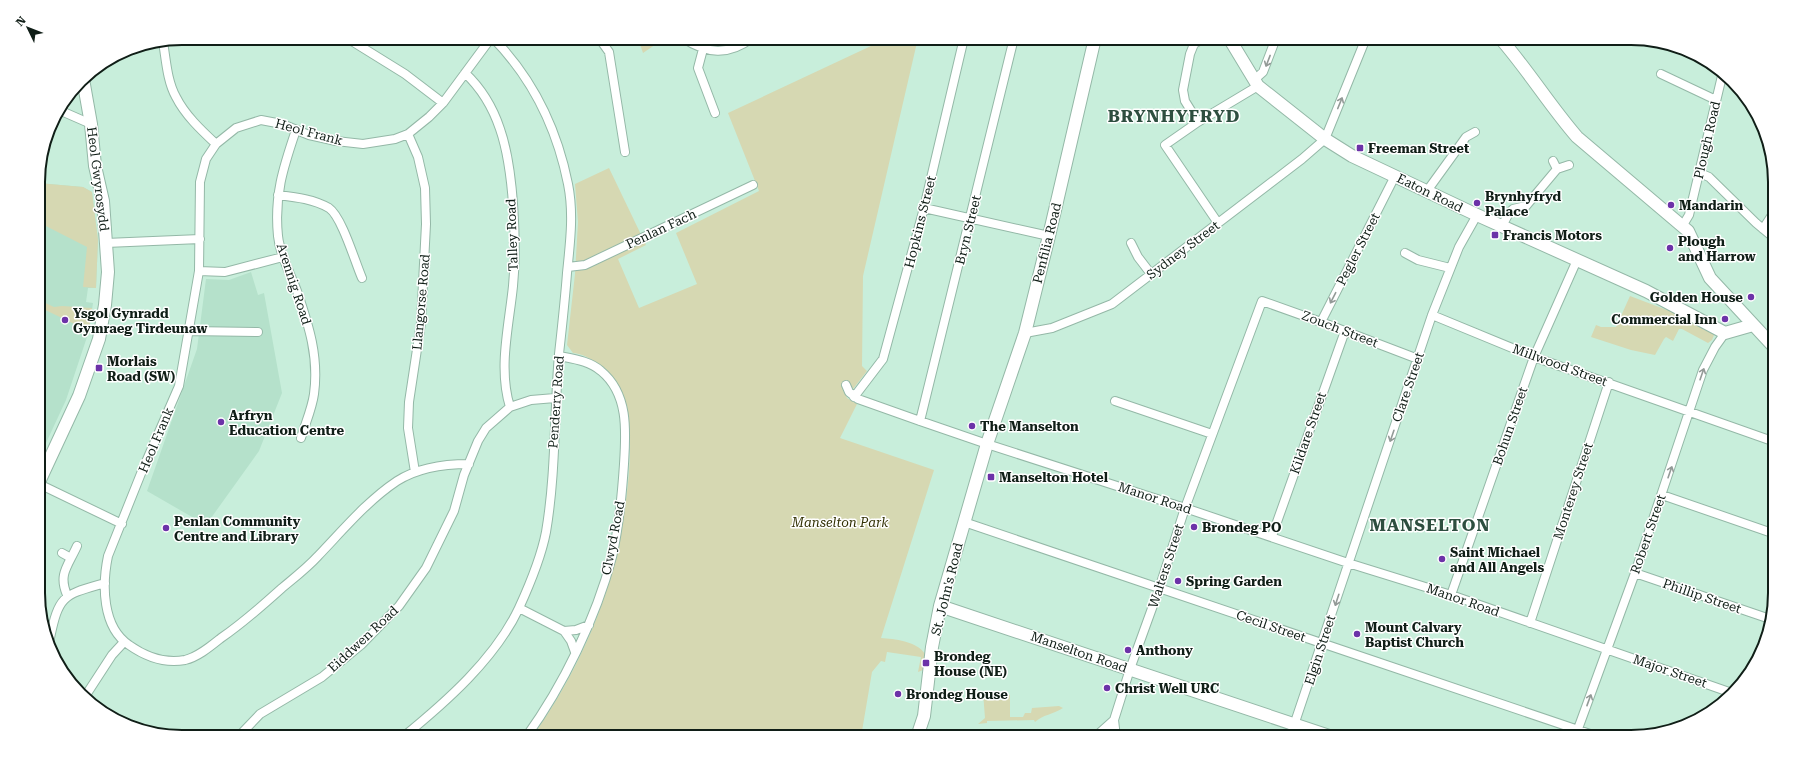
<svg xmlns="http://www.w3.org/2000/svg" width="1813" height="775" viewBox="0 0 1813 775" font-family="'Roboto Serif',serif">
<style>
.built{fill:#b5e1cb}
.green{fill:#d6d8b2}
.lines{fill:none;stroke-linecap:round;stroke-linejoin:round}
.street-casing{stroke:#94b8a7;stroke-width:10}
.secondary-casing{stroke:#94b8a7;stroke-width:14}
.street{stroke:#fff;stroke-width:8}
.secondary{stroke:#fff;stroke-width:12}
.oneway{stroke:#939a97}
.poi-dot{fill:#6c32a8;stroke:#fff;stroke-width:1.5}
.labels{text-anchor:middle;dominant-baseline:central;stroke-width:3;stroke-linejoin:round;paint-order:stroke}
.street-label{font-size:13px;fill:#101e17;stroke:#fff}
.poi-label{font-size:13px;font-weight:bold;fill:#101e17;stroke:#fff;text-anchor:start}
.park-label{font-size:13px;font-style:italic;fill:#323104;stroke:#fff}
.district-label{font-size:17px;font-weight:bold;letter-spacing:1px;fill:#2d4e3f;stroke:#fff}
.rim{fill:none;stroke:#101e17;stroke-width:2}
</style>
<rect width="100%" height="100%" fill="#c8eedb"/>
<path class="built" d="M38,183L83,187L92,192L98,240L96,288H88L86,302L93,303L89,331L66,400L39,458Z
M251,272L258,295L264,293L282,393L259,451L206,525L147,491L197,349L206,279L229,280Z"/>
<path class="green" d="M638,38H665L643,53Z
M888,38H918L863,276L862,366L867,371L853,389L842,382L847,398L857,404L840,438L934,470L881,638C894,639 917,641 925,654L923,670L918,672L921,657L887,652L885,662L881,661L872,672L861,737H532C562,696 589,643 605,595C621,546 640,447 624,398C620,384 609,371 597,363C589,358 583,354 573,353L567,345L575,274L578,222L575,184L609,168L646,245L618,259L639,308L697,284L676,233L759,191L728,113Z
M38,183L83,187L92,192L98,240L96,288L83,287L87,247L38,222Z
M1630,296L1680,315L1711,331L1714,335L1712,340L1708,343L1682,329H1679L1673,341L1666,337L1664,339L1655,355L1631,350L1591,337L1596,325L1601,327H1616Z
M39,300L54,307L62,306L92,308L89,331L39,307Z
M983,692C990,695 992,701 1002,700L1004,696L1010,695V717H1023L1025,713H1031L1032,708L1059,706L1063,708C1054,714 1042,715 1035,722L1034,720L987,721V723L978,724L985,718Z"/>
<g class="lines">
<defs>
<path id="street" d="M347,38L405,74L443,103
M599,38L609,52L625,152
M683,38C707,54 728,56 752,38
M163,42C166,59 167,81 176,97C185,115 201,130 216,144
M703,49L698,68L715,113
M465,73C481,88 493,108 500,129C514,169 517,245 513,286C509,326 498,368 510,407
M1661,74L1716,100
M1254,80L1263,72L1276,38
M59,110L91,124
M1198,122L1185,101L1183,90L1190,54L1194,44L1204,38
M296,130C283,168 274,196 278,236C280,255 290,273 297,291C309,326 319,357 314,394C312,409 305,424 301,438
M408,134L418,157L425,188L426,224L421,323L409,402L408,428L415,472
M1553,161L1557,169
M1700,173L1709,177L1756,223L1774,238
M1427,191L1466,137L1475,132
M278,195C295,197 314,199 329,208C342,217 355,262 362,278
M924,208L1049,236
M1218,223L1165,145L1198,122L1258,86
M1683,225L1689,215L1722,76
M1502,226L1509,213L1513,209L1526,206L1557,169L1569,165
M1763,229L1774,212
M106,243L200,239
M1131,243L1138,257L1151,274
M1405,253L1418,260L1450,268
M568,267L585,265L753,185
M199,271L225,272L283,257
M1432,315L1534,357L1775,442
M1321,322L1395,176
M189,331L258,332
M1025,333L1052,328L1112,304L1302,159L1325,139L1366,38
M846,385L849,392L858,399L920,421L987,444L1185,508L1348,563L1451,595L1732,693
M854,397L883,359L924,208L964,38
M1115,401L1212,434
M920,421L1014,38
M469,464C444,464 419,467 397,481C367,501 343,530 318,556C307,568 294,578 282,588C262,606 243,623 221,638C211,646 198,657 185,660C164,664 146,657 129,645C102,627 102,585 108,556L142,471L179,386L199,271L200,182L206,159L216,144L236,128L261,120L282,124L309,135L336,141L363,144L395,139L408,134L429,117L443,103L491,38
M39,484L122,524
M1662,495L1775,534
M964,522L1599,737
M1272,536L1345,331
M62,553L71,558
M1635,573L1770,619
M67,595C58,574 68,566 77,546
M1451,595L1534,357L1577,260
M519,608L564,631L571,641L575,652
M1530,623L1609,382
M564,631L576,630L589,625
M50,638C59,594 64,595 105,583
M86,695L112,655L124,642
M1114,720L1116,737
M238,737L260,714L322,677L361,645L399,606L426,568L454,511L464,475L478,441L486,428L510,407L531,400L555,398
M403,737C446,702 495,659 519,608C530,584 541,558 546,532C556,473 554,413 559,354C562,327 565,300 567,273C570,243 574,214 568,184C557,129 533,79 493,38
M526,737C563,686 596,618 612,557C619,527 622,495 624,464C626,432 629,394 601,371C590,361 574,359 559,356
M1095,737L1114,720L1130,669L1159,589L1185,508L1262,301L1321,322L1418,359
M1290,737L1432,315L1459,247L1477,215
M1575,737L1635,573L1703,370L1715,347L1725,333"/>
<path id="secondary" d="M1229,38L1258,86L1325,139L1352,156L1477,215L1646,291L1725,333L1753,325
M1500,38C1528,70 1550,106 1577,137L1688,231L1710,278L1774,347
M39,482L79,396L99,339L105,305L108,272L103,201L95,166L91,124L83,79
M940,606L1332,737
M917,737L924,716L932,647L940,606L987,444L1025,333L1049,236L1095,38"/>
</defs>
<use href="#street" class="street-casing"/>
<use href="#secondary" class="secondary-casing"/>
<use href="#street" class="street"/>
<use href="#secondary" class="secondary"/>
</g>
<defs><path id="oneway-shaft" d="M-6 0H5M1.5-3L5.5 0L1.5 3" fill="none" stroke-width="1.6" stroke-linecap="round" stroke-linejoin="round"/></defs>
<g class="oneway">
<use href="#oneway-shaft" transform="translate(1268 61) rotate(111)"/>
<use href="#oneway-shaft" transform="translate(1340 103) rotate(-68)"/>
<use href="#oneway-shaft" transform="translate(1333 298) rotate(117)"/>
<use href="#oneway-shaft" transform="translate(1702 374) rotate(-71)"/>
<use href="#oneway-shaft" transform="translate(1392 436) rotate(109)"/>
<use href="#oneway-shaft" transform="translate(1670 472) rotate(-71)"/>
<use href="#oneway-shaft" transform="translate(1337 600) rotate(108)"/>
<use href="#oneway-shaft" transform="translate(1589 700) rotate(-70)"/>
</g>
<g class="poi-dot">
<rect x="1356" y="144" width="8" height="8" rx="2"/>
<circle cx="1477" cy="203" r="4"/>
<circle cx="1671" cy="205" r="4"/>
<rect x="1491" y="231" width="8" height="8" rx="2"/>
<circle cx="1670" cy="248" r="4"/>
<circle cx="1751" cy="297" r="4"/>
<circle cx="1725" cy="319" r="4"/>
<circle cx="65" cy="320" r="4"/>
<rect x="95" y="364" width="8" height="8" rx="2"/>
<circle cx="221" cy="422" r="4"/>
<circle cx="972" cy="426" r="4"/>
<rect x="987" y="473" width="8" height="8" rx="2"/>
<circle cx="1194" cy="527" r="4"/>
<circle cx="166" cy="528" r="4"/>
<circle cx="1442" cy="559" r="4"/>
<circle cx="1178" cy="581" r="4"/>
<circle cx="1357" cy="634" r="4"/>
<circle cx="1128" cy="650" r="4"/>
<rect x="922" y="659" width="8" height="8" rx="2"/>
<circle cx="1107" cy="688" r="4"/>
<circle cx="898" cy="694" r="4"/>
</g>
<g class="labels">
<g class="street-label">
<text transform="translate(309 132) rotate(15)">Heol Frank</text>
<text transform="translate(1707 140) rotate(-77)">Plough Road</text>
<text transform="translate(98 179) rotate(83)">Heol Gwyrosydd</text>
<text transform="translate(1430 193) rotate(26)">Eaton Road</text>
<text transform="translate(920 222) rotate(-76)">Hopkins Street</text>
<text transform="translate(661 229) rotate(-25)">Penlan Fach</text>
<text transform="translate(968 230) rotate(-76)">Bryn Street</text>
<text transform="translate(512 235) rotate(-92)">Talley Road</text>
<text transform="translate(1047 243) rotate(-76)">Penfilia Road</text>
<text transform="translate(1358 249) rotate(-63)">Pegler Street</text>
<text transform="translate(1183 250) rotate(-37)">Sydney Street</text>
<text transform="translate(294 284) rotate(72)">Arennig Road</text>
<text transform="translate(421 302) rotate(-85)">Llangorse Road</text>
<text transform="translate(1340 329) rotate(21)">Zouch Street</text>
<text transform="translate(1560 365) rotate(20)">Millwood Street</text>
<text transform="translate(1408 387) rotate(-71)">Clare Street</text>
<text transform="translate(556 402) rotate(-86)">Penderry Road</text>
<text transform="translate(1510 426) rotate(-71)">Bohun Street</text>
<text transform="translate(1308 433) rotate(-71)">Kildare Street</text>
<text transform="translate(156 440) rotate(-67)">Heol Frank</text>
<text transform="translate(1573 491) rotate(-72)">Monterey Street</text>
<text transform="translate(1155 498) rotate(18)">Manor Road</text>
<text transform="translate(1648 534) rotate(-71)">Robert Street</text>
<text transform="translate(613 538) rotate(-79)">Clwyd Road</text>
<text transform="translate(1166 566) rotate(-72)">Walters Street</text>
<text transform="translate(947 589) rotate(-76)">St. John's Road</text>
<text transform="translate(1702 596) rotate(19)">Phillip Street</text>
<text transform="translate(1463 600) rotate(19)">Manor Road</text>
<text transform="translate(1271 626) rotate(19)">Cecil Street</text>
<text transform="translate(363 639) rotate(-43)">Eiddwen Road</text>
<text transform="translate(1320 650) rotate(-72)">Elgin Street</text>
<text transform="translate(1079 652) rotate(19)">Manselton Road</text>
<text transform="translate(1670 671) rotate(19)">Major Street</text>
</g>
<g class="poi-label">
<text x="1368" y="148">Freeman Street</text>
<text x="1485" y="196">Brynhyfryd<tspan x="1485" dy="15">Palace</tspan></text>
<text x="1679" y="205">Mandarin</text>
<text x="1503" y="235">Francis Motors</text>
<text x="1678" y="241">Plough<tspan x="1678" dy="15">and Harrow</tspan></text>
<text x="1743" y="297" text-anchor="end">Golden House</text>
<text x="73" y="313">Ysgol Gynradd<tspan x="73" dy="15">Gymraeg Tirdeunaw</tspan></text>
<text x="1717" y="319" text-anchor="end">Commercial Inn</text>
<text x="107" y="361">Morlais<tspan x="107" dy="15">Road (SW)</tspan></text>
<text x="229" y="415">Arfryn<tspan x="229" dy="15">Education Centre</tspan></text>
<text x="980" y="426">The Manselton</text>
<text x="999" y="477">Manselton Hotel</text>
<text x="174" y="521">Penlan Community<tspan x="174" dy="15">Centre and Library</tspan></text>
<text x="1202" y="527">Brondeg PO</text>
<text x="1450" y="552">Saint Michael<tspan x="1450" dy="15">and All Angels</tspan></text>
<text x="1186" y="581">Spring Garden</text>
<text x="1365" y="627">Mount Calvary<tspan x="1365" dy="15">Baptist Church</tspan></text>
<text x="1136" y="650">Anthony</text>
<text x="934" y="656">Brondeg<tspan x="934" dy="15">House (NE)</tspan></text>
<text x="1115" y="688">Christ Well URC</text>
<text x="906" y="694">Brondeg House</text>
</g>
<g class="park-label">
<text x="840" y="522">Manselton Park</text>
</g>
<g class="district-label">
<text x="1174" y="116">BRYNHYFRYD</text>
<text x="1430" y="525">MANSELTON</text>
</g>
</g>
<path d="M0 0H1813V775H0ZM182 45H1631A137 137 0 0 1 1768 182V593A137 137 0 0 1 1631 730H182A137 137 0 0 1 45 593V182A137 137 0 0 1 182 45Z" fill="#fff" fill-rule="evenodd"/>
<path class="rim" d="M182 45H1631A137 137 0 0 1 1768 182V593A137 137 0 0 1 1631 730H182A137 137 0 0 1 45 593V182A137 137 0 0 1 182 45Z"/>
<g transform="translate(28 28) rotate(313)" stroke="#ffffff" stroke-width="3" paint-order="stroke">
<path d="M0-3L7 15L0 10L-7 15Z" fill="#101e17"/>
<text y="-6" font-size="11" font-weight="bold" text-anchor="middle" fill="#101e17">N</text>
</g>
</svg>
